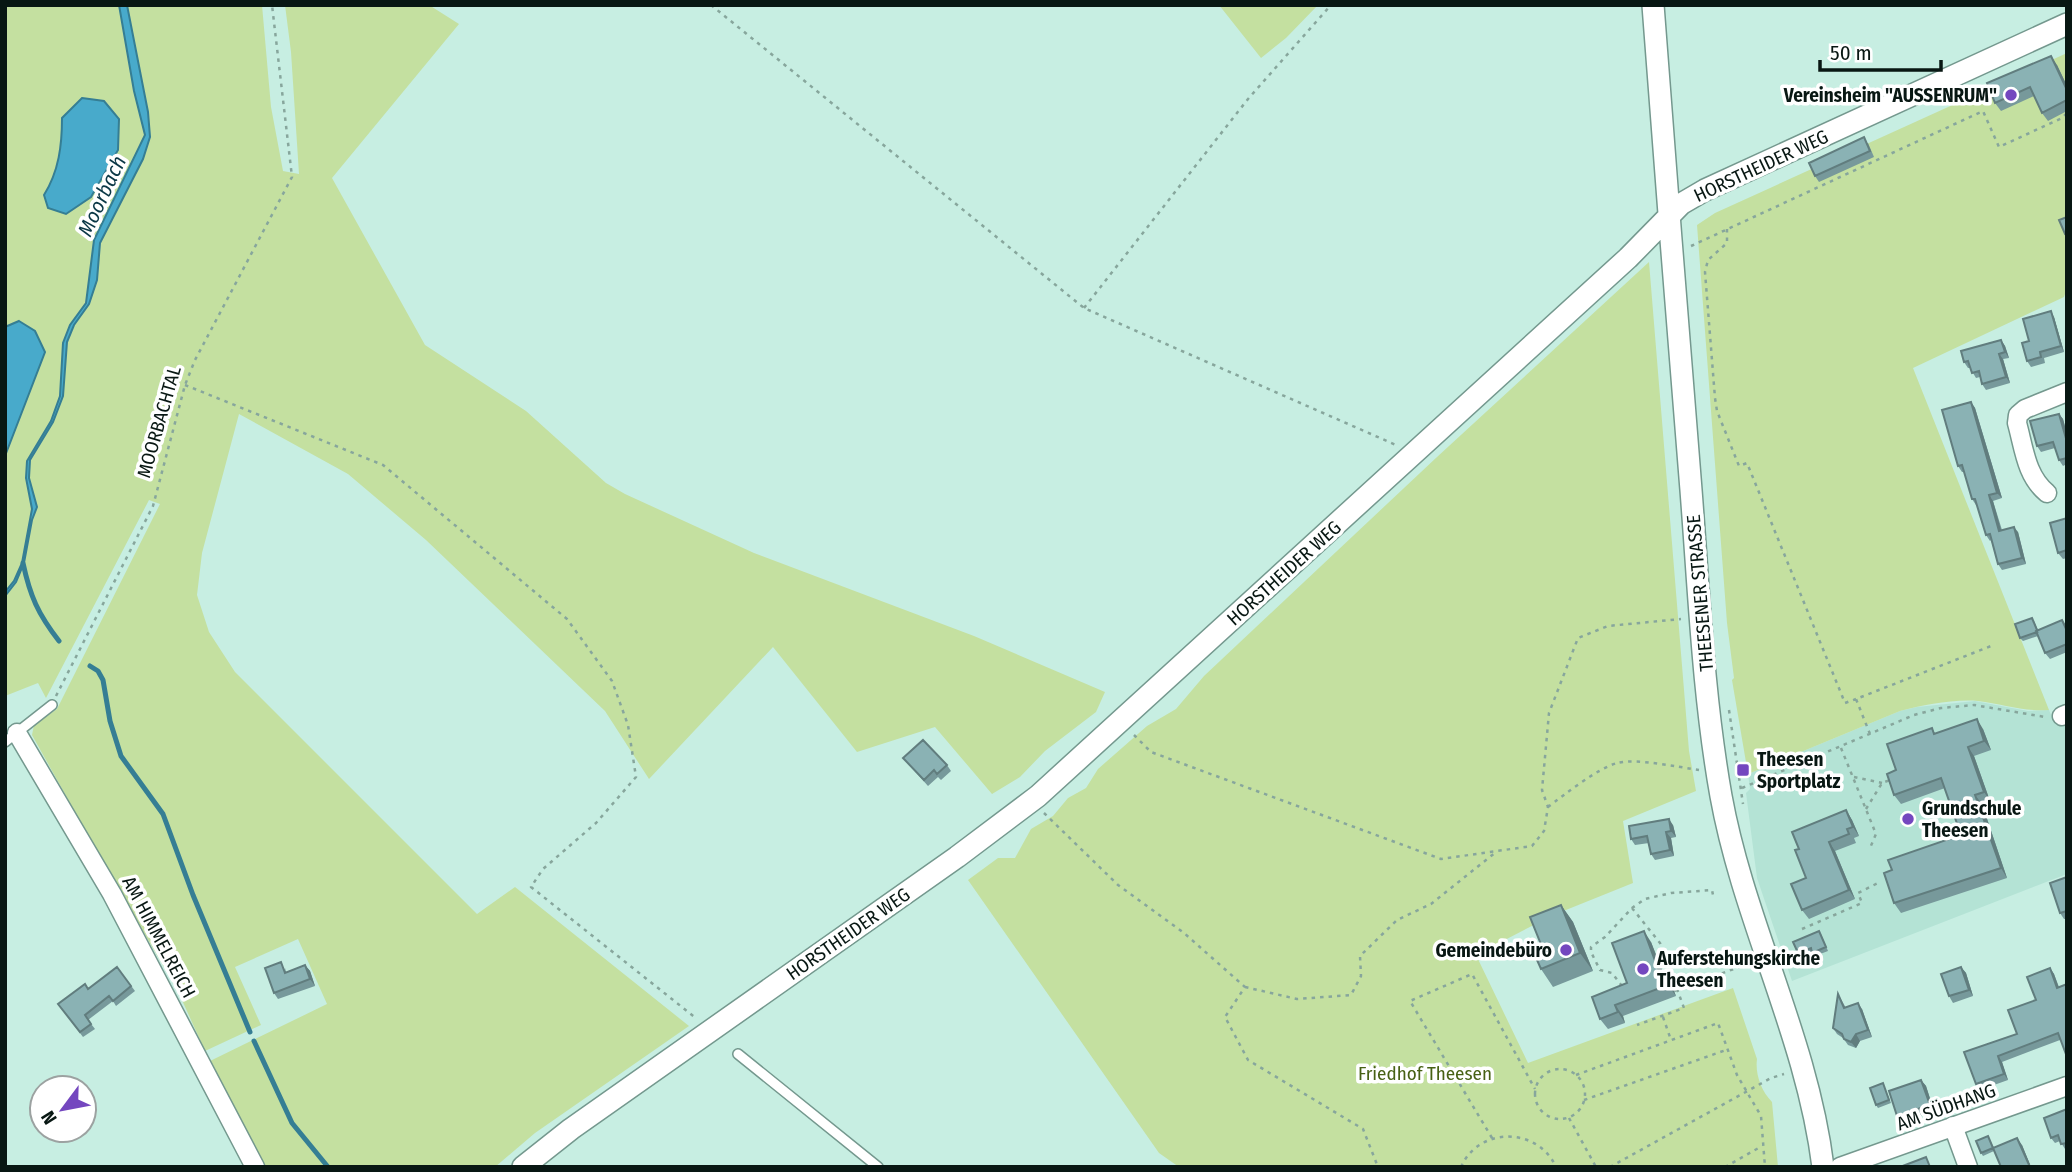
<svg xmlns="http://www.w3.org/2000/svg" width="2072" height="1172" viewBox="0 0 2072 1172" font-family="'Fira Sans Condensed',sans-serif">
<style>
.built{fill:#b4e3d5}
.green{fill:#c4e0a0;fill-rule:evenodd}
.water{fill:#48aacb;stroke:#357e94;stroke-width:2}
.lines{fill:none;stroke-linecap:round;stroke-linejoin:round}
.stream{stroke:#357e94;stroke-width:5}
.service-casing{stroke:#74988e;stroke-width:12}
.minor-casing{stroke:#74988e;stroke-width:21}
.tertiary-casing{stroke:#74988e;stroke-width:24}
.path{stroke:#87a69c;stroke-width:2.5;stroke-dasharray:3.5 5;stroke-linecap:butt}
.service{stroke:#fff;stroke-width:9}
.minor{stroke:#fff;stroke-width:18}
.tertiary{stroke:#fff;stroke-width:21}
.wall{fill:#77999b}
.shaded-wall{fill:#617d7e}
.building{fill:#8ab2b4;stroke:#617d7e;stroke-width:2}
.poi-dot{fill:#7447bf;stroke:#fff;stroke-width:2.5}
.labels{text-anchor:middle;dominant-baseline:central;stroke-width:7;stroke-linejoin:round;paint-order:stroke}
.poi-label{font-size:19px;font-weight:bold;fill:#081713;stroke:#fff;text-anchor:start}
.street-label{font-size:19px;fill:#081713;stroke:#fff}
.park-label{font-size:19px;fill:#476114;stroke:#fff}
.water-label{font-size:21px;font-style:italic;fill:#0b3846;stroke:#fff}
</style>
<rect width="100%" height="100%" fill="#c7eee2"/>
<path class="built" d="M1975,701L2028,711L2049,710L2055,724L2067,723V874L1792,981L1757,878L1746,793L1750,789L1748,774L1900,711L1917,707Z"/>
<path class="green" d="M5,5H119L134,91L145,135L94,240L86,303L70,325L63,343L60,396L51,421L27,461L26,478L32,509L22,563L14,581L5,592V456L44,352L35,331L19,321L5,327ZM62,118L103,174L91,197L66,214L48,208L44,195C59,171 62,145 62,118Z
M127,5H262L271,107L283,171L299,174L291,52L285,5H429L459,24L332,178L425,345L526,411L606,483L625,494L754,553L974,636L1105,692L1096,712L1045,751L1020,777L992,794L935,727L857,752L773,647L649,779L605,711L426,540L348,474L239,414L202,553L197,595L209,632L235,672L477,914L515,887L689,1026L535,1133L495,1167H265L210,1061L327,1004L298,939L235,967L261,1025L205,1051L177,989L118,889L32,735L34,725L57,709L160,504L149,500L46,698L38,683L5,696V596L16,582L24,563L32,519L37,507L29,477L30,460L53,422L63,396L67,342L74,325L89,304L97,280L100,243L142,159L150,137L148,112Z
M1219,5H1318L1286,38L1261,58Z
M2067,53V288L2064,297L1913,368L2049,710C2025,712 2002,704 1978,701C1953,699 1924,705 1900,711L1748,774L1732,680L1734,678L1727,623L1697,225L1715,213Z
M1649,262L1689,751L1696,791L1623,821L1633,883L1551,916L1476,955L1528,1063L1733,988L1757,1059C1755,1074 1761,1091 1772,1102L1778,1167H1179L1159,1153L968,880L998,858H1015L1031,829L1053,816L1068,798L1086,788L1098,769L1147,726L1176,709L1204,676L1437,457Z"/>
<path class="water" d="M119,5H127L148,112L150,137L143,159L100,243L97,280L89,304L74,325L67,342L63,396L53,422L30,460L29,478L37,507L32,520L24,563L16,582L5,596V592L14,581L22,563L32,509L26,478L27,461L51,421L60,396L63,343L70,325L86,303L94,240L145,135L134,91Z
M82,98L104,101L119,119L118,150L91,197L66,214L48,208L44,195C59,171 62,145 62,118Z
M19,321L35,331L45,352L5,456V327Z"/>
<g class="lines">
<path class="stream" d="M23,563C30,596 38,614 59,641
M90,666L98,671L103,680L110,721L121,756L163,814L193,895L250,1032
M254,1041L292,1123L328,1167"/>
<defs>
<path id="service" d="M5,742L52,705
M738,1054L878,1167"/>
<path id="minor" d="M2047,493C2026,476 2024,448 2017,423L2018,415L2025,409L2067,392
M2062,716L2067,714
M17,733L112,894L255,1167
M1953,1126L1968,1167
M1840,1167L2067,1086"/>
<path id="tertiary" d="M1653,5C1665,167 1678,328 1691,490C1699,592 1703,695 1721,796C1744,923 1807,1037 1823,1167
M523,1167L571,1129L957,857L1038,796L1628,258L1681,204L1705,190L2067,24"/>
</defs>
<use href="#service" class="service-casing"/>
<use href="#minor" class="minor-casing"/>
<use href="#tertiary" class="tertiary-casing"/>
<path class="path" d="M711,5L1084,308L1396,445
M1727,229V243L1708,260L1705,272L1715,398L1717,411L1739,466L1747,463L1845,703L1856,699
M1691,246L1983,111L1999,147L2062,118L2067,113
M1084,308L1248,99L1331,5
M185,385L383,465L567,619L612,681L628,725L636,777L596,823L543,869L531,887L697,1019
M56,696L153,506L185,385L195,360L292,177L272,5
M1729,710L1743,804
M1870,734L1856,699L1991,646
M1134,735L1151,752L1441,859L1532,846L1544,831L1548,807L1542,790L1549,713L1578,638L1608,626L1681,619
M1841,748L1876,834L1870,848
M1854,777L1882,783
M1742,788L1914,715L1941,708L1974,705L2045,717
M1548,807C1564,795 1598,768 1617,763C1636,758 1678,767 1699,770
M1866,809L1882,783L1890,780
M1044,813L1118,885L1184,933L1245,987L1225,1017L1248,1060L1363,1129L1378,1167
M1632,908L1660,943L1684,1008L1637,1025
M1802,929L1862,903L1858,893L1880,882
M1622,986L1612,973L1600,970L1591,952V947L1605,937L1632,908L1645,899L1671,893L1712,890L1713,895
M1245,987L1297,999L1351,995L1361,976L1360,956L1397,920L1431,904L1496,852
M1674,991L1750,963
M1663,1017L1671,1040
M1535 1094a25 25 0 1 1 50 0a25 25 0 1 1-50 0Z
M1576,1075L1718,1023L1737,1075L1761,1116L1765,1167
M1584,1100L1726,1050
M1569,1118L1596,1167
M1492,1138L1410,1001L1472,974L1535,1089
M1461,1167C1479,1126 1538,1127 1556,1167
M1610,1167L1771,1078L1784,1074
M1725,1167L1762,1146"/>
<use href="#service" class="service"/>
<use href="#minor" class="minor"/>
<use href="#tertiary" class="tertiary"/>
</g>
<path class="wall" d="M2057,65L2067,86V111L2048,121L2042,113L2034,96L2001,111L1995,103Z
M1868,143L1874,157L1819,182L1815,176Z
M2054,317L2064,352L2044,358L2045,363L2031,367L2027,361L2029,341Z
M2001,340L2005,346L2009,358L2003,359L2010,383L1986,390L1982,384L1980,377L1976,378L1970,368H1968L1964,362Z
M1971,402L1975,408L2002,498L1993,501L2002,530L2018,532L2026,564L2002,570L1998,564L1991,540L1990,541L1986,535L1977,505H1976L1972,499L1964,472H1962L1958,466Z
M2059,414L2063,419L2067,434V464L2063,466L2059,460L2055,448L2041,452L2037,446Z
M2067,518V558L2063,559L2058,553Z
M2062,620L2067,626V652L2050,659L2045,653L2038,636L2023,641L2020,638L2034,621L2038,630Z
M1932,728L1935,734L1983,729L1991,750L1974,756L1990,801L1982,804L2007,878L1901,913L1894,903L1892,870L1961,835L1945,788L1901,804L1894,795L1896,770Z
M903,758L947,765L951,771L941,780L938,777L928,786Z
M1846,810L1852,820L1859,836L1854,838L1856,843L1835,851L1855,899L1809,919L1802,910L1806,878L1799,849Z
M1673,825L1676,837L1671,838L1674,856L1655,860L1651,854L1649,843L1635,845L1631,839Z
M2067,877V919H2064L2060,913Z
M1561,905L1573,922L1593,971L1553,987L1541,969L1542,947Z
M1821,934L1828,951L1815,956L1812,952L1801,957L1798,953Z
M1651,942L1663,973L1671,984L1676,996L1623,1016L1625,1023L1608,1029L1600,1019L1627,983Z
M305,965L310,971L315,986L278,999L274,993L285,968L286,972Z
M117,967L135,991L116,1006L113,1001L88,1020L95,1029L83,1037L58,1004L88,989Z
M1961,967L1966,973L1973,996L1953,1003L1949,996Z
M2050,968L2054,974L2059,987L2060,1040L2002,1062L2008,1080L1980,1090L1976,1084L1964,1052L2017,1034L2036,1000Z
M1838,994L1846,1008L1862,1009L1872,1037L1860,1041L1856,1048L1848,1045L1843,1038L1837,1034L1833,1028Z
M1921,1080L1926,1086L1934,1111L1902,1122L1897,1116Z
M1883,1083L1891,1103L1878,1108L1876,1105Z
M2067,1109V1149H2065L2060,1141L2055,1143L2051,1138Z
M1988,1136L1994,1148L2022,1145L2031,1167H2001L1994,1151L1983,1156L1981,1153Z"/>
<path class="shaded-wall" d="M2051,56L2057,65L2067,86V90Z
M2051,311L2054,317L2064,352L2061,346Z
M2001,340L2005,346L2009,358L2005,352Z
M1999,354L2003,359L2010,383L2006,377Z
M1971,402L1975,408L2002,498L1997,493Z
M2059,414L2063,419L2067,434V442Z
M1989,495L1993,501L2003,537L1999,531Z
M2014,527L2018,532L2026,564L2022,558Z
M1977,719L1983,729L1991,750L1984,741Z
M1968,747L1974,756L1990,801L1984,792Z
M1975,795L1982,804L2007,878L2001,868Z
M1846,810L1852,820L1859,836L1853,827Z
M1669,819L1673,825L1676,837L1671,831Z
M1666,832L1671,838L1674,856L1670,850Z
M1829,842L1835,851L1855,899L1849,890Z
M1561,905L1573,922L1593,971L1580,953Z
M1644,931L1651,942L1668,985L1660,974Z
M305,965L310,971L315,986L310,979Z
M1961,967L1966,973L1973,996L1969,990Z
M2050,968L2054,974L2061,994L2057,988Z
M1664,973L1671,984L1676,996L1668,985Z
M1858,1003L1862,1009L1872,1037L1868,1030Z
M1615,1005L1623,1016L1625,1023L1618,1012Z
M1856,1034L1860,1041L1856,1048L1851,1042Z
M1998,1056L2002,1062L2008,1080L2004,1074Z
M1921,1080L1926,1086L1934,1111L1930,1105Z
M2017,1138L2022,1145L2031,1167H2030Z"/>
<path class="building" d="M2051,56L2067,90V100L2042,113L2030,87L1995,103L1987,83Z
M1864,137L1870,151L1815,176L1809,163Z
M2067,217V233L2065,234L2059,220Z
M2051,311L2061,346L2040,352L2041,357L2027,361L2022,343L2029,341L2023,319Z
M2001,340L2005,352L1999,354L2006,377L1982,384L1979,371L1972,373L1968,361L1964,362L1961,351Z
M1971,402L1997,493L1989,495L1999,531L2014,527L2022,558L1998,564L1990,534L1986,535L1975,499H1972L1962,465L1958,466L1942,410Z
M2059,414L2067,442V458L2059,460L2053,442L2037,446L2030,421Z
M2067,518V550L2058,553L2050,523Z
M2032,618L2037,630L2036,631L2037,632L2020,638L2015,624Z
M2062,620L2067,631V644L2045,653L2036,631Z
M1977,719L1984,741L1968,747L1984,792L1975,795L2001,868L1894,903L1884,873L1892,870L1888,860L1961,835L1941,778L1894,795L1887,774L1896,770L1887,744L1932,728L1934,734Z
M923,740L947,765L937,774L934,770L924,780L903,758Z
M1846,810L1853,827L1847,829L1849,834L1829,842L1849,890L1802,910L1791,884L1806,878L1795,850L1799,849L1792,832Z
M1669,819L1671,831L1666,832L1670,850L1651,854L1647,836L1631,839L1629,826Z
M2067,877V911L2060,913L2050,883Z
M1561,905L1580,953L1541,969L1533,951L1542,947L1530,917Z
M1644,931L1660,974L1664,973L1668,985L1615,1005L1618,1012L1600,1019L1592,997L1627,983L1612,943Z
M1819,931L1826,947L1812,953L1811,948L1798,953L1793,942Z
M281,962L285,973L305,965L310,979L274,993L265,968Z
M117,967L131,986L113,1001L109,996L85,1015L91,1024L80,1032L58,1004L85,984L88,989Z
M1961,967L1969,990L1949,996L1941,974Z
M2050,968L2057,988L2067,984V1057L2058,1033L1998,1056L2004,1074L1976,1084L1964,1052L2017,1034L2008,1010L2036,1000L2027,977Z
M1838,994L1844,1008L1858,1003L1868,1030L1856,1034L1851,1042L1844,1039L1842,1034L1833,1028Z
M1921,1080L1930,1105L1897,1116L1889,1091Z
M1883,1083L1889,1100L1876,1105L1870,1088Z
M2067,1109V1143L2061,1144L2058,1135L2051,1138L2044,1118Z
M1988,1136L1993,1148L1981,1153L1976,1141Z
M2017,1138L2030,1167H2001L1993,1148Z
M1926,1157L1930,1167H1900Z"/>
<g class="poi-dot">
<circle cx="2011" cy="95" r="7"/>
<rect x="1736" y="763" width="14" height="14" rx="3.5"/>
<circle cx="1908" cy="819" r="7"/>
<circle cx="1566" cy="950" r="7"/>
<circle cx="1643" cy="969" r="7"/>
</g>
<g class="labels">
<g class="poi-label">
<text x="1997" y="95" text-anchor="end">Vereinsheim "AUSSENRUM"</text>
<text x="1757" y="759">Theesen<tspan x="1757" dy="22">Sportplatz</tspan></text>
<text x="1922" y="808">Grundschule<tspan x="1922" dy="22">Theesen</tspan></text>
<text x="1552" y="950" text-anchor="end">Gemeindebüro</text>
<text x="1657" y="958">Auferstehungskirche<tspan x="1657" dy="22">Theesen</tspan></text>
</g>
<g class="street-label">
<text transform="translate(1761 166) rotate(-25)">HORSTHEIDER WEG</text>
<text transform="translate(159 422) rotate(-74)">MOORBACHTAL</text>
<text transform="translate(1284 573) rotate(-42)">HORSTHEIDER WEG</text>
<text transform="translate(1700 593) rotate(-95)">THEESENER STRASSE</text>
<text transform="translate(848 934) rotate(-35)">HORSTHEIDER WEG</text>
<text transform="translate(159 937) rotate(62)">AM HIMMELREICH</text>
<text transform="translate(1946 1107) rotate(-20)">AM SÜDHANG</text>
</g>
<g class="park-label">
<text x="1425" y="1073">Friedhof Theesen</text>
</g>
<g class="water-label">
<text transform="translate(102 196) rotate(-65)">Moorbach</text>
</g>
</g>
<rect width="2072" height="1172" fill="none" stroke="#081713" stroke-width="14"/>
<g transform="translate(63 1109) rotate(238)"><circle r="33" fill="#ffffff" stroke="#9ca2a1" stroke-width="2"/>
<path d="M0-5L12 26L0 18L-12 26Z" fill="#7447bf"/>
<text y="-10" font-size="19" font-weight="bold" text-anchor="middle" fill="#081713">N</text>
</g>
<path d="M1820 60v10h121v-10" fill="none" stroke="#081713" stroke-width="3.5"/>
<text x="1830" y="60" font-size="21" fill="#081713" stroke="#ffffff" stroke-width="5" paint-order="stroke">50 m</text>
</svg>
